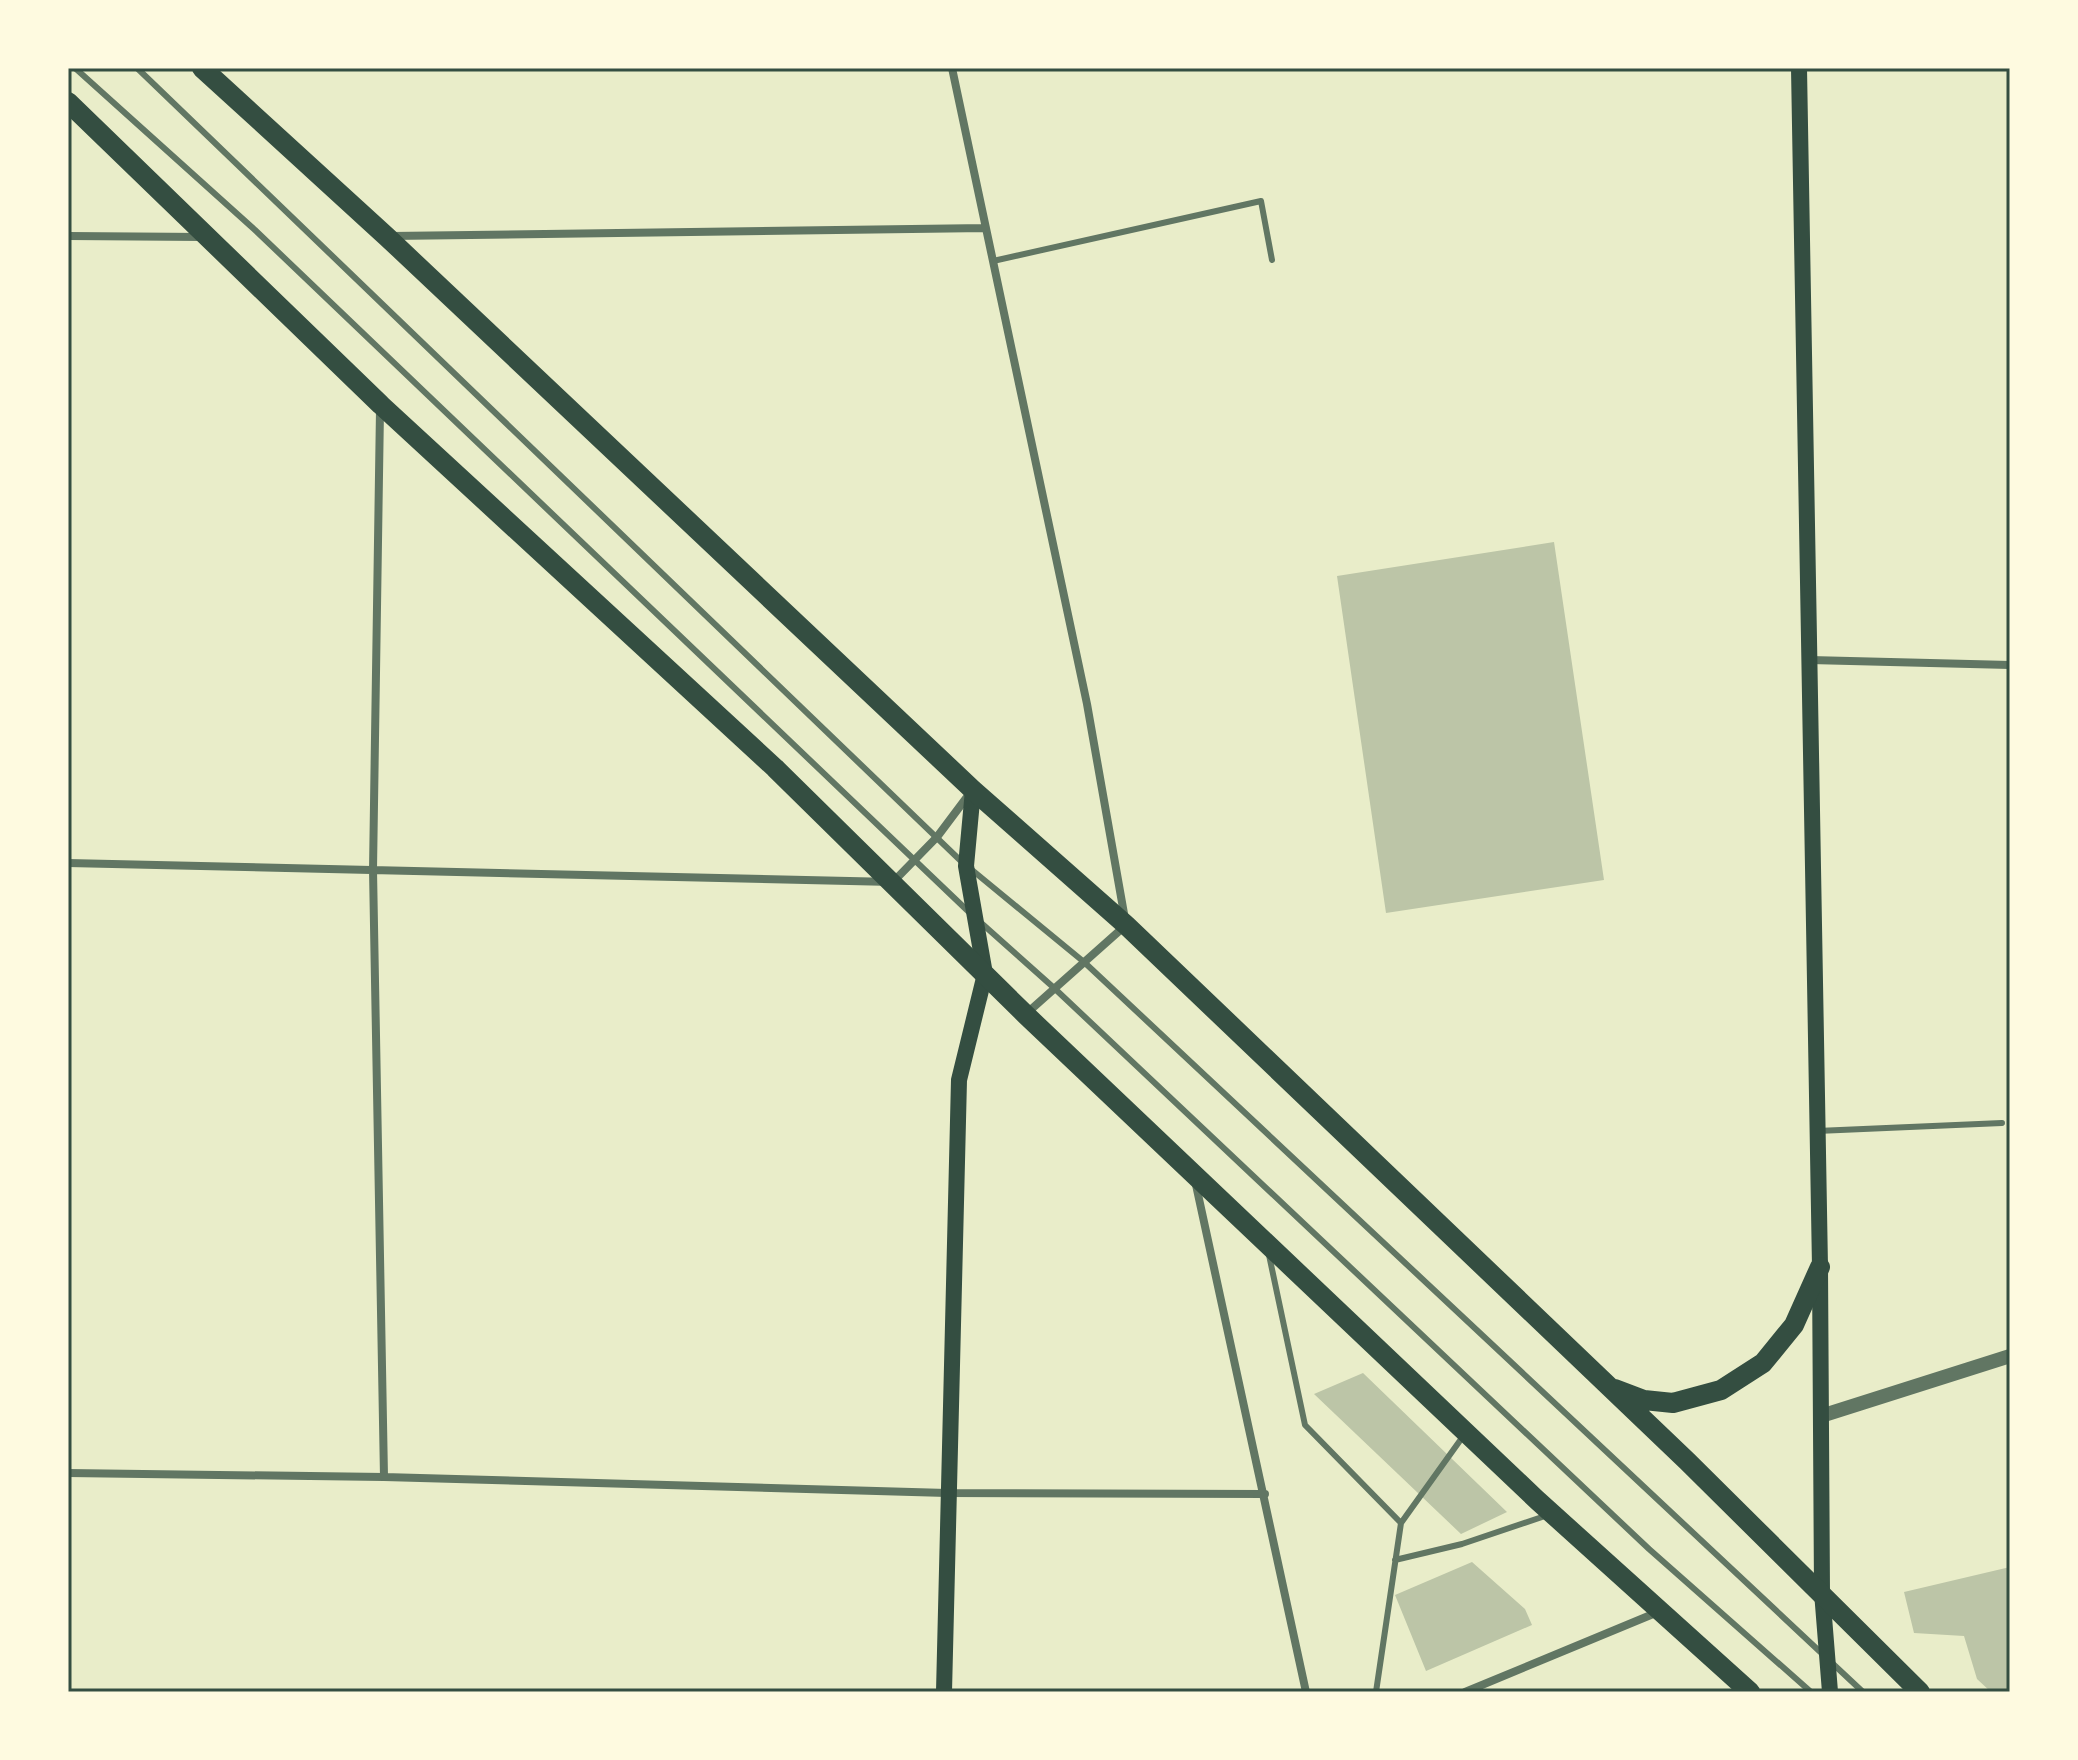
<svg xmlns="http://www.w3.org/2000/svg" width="2078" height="1760" viewBox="0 0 2078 1760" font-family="'Asap Condensed',sans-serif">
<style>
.building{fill:#bcc5a7}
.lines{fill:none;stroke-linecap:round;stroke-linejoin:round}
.service{stroke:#617663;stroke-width:6}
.minor{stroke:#617663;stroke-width:8}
.tertiary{stroke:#617663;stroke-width:14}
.secondary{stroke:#344e41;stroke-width:16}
.primary{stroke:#344e41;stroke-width:20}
.neatline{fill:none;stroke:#344e41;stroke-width:3}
</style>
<rect width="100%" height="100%" fill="#e9edc9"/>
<path class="building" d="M1554,542L1604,880L1386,913L1337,576Z
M1363,1373L1507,1512L1461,1534L1314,1394Z
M1472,1562L1525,1609L1532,1625L1426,1671L1395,1595Z
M2010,1567V1692H1991L1977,1679L1964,1636L1914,1633L1904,1592Z"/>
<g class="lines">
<path class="service" d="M75,68L255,230L971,914
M137,68L963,863
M993,261L1261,201L1272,260
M972,870L1084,962L1863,1692
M979,921L1053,987L1649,1549L1811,1692
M1817,1131L2002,1123
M1269,1255L1305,1425L1401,1523
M1395,1560L1462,1544L1548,1515
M1376,1692L1401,1523L1464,1435"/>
<path class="minor" d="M952,68L1087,704L1126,925L1027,1013
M68,236L203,237
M391,236L986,228
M380,410L373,870L384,1477
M1810,660L2010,665
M68,863L893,882L937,837L970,793
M1196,1185L1306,1692
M68,1473L384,1477L947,1493L1265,1494
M1465,1692L1658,1612"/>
<path class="tertiary" d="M1821,1416L2010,1356"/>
<path class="secondary" d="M1799,68L1820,1267L1822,1592L1830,1692
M944,1692L959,1080L985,974L966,866L973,790"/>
<path class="primary" d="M202,68L387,237L973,790L1126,925L1687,1461L1920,1692
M68,102L381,405L775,768L1026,1015L1537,1500L1750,1692
M1615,1389L1644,1400L1673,1403L1721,1390L1763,1363L1794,1325L1820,1267"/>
</g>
<rect width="2078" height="1760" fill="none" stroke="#fefae0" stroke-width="140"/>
<rect x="70" y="70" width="1938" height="1620" class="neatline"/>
</svg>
